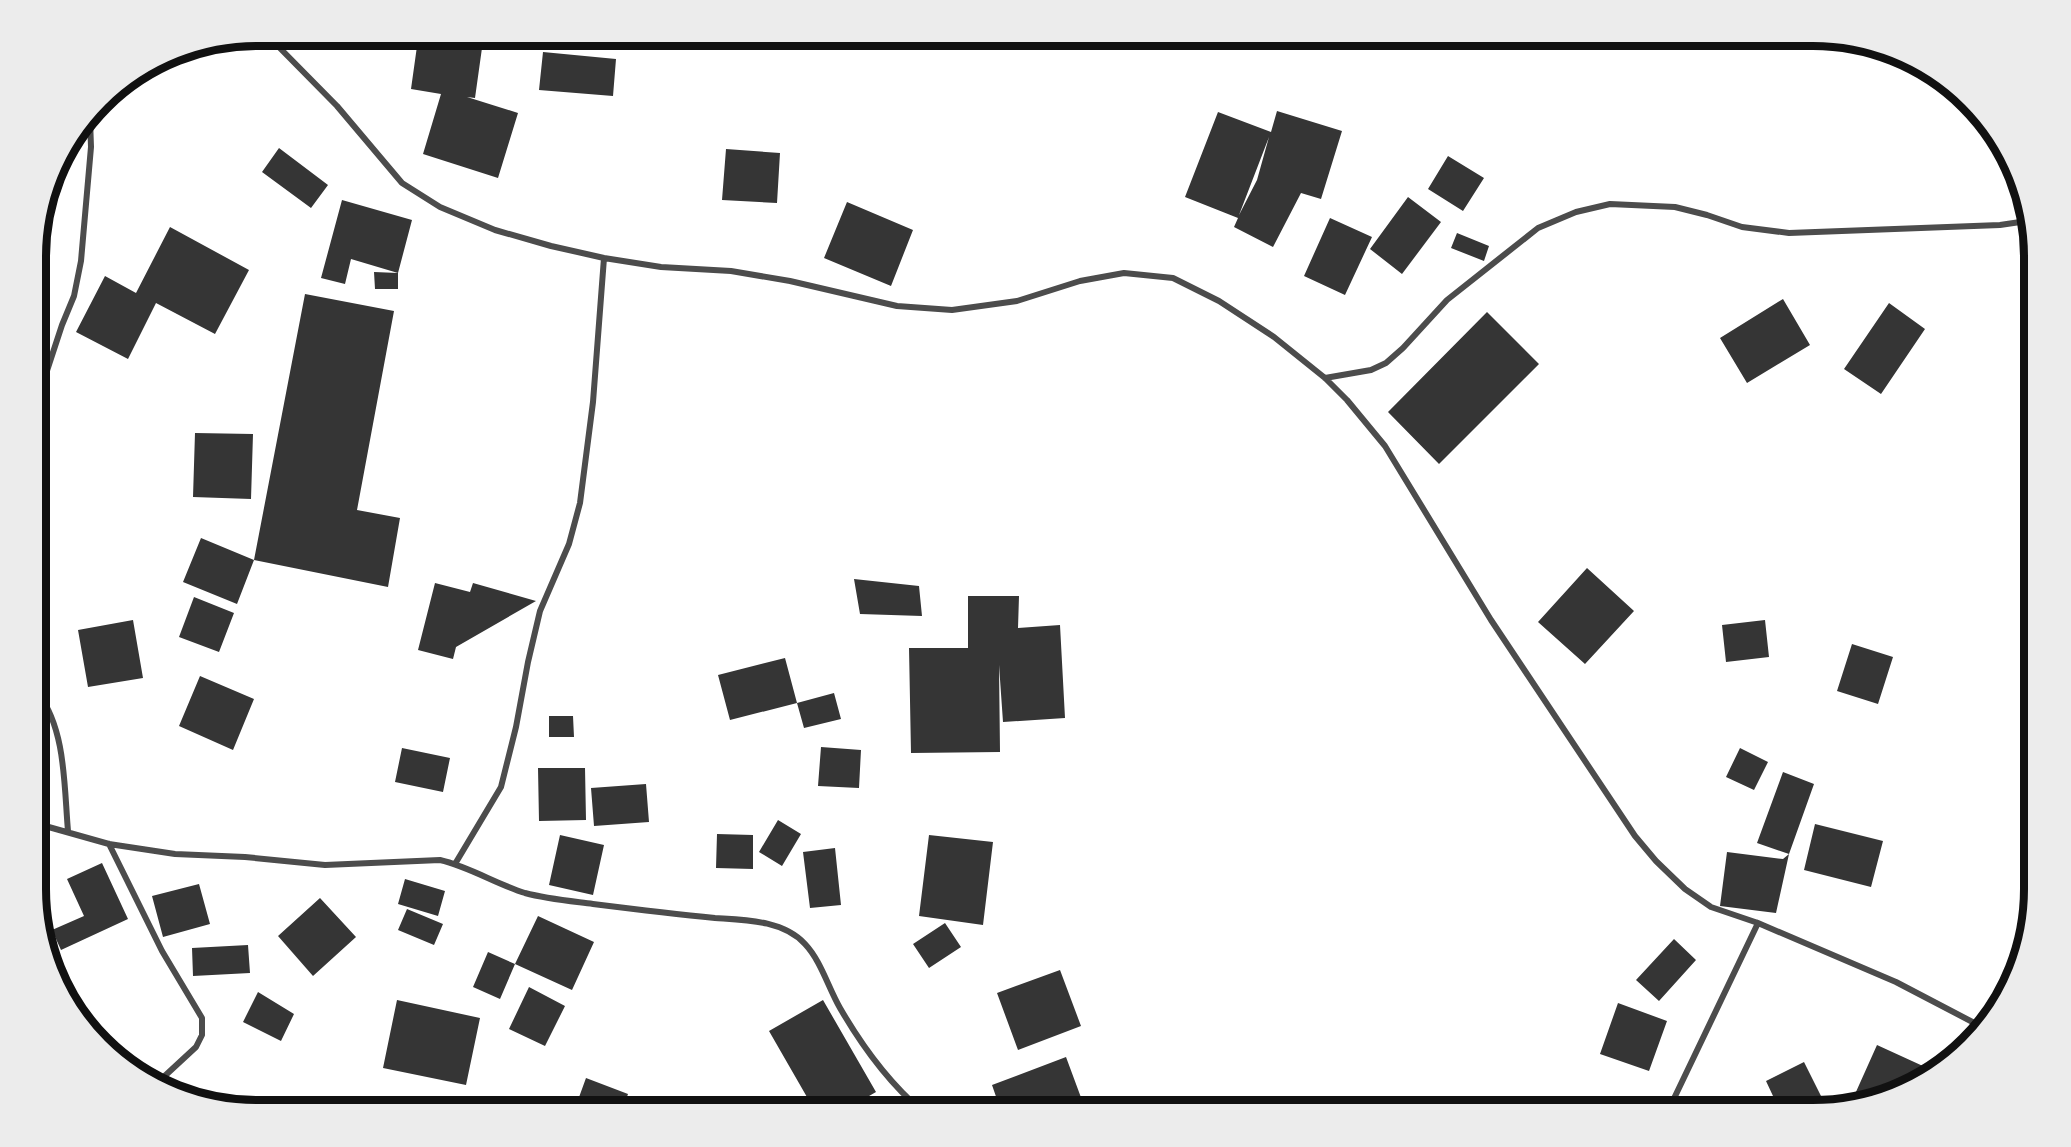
<svg xmlns="http://www.w3.org/2000/svg" width="2071" height="1147" viewBox="0 0 2071 1147" font-family="Lato,sans-serif">
<style>
.building{fill:#353535;fill-rule:evenodd}
.lines{fill:none;stroke-linecap:round;stroke-linejoin:round}
.minor{stroke:#4c4c4c;stroke-width:6}
.rim{fill:none;stroke:#111;stroke-width:8}
</style>
<rect width="100%" height="100%" fill="#fff"/>
<path class="building" d="M1077,36H1108V40L1077,39Z
M418,39L482,48L475,98L467,97L518,113L498,178L423,154L441,94L411,89Z
M543,52L616,59L613,96L539,90Z
M1277,111L1342,131L1321,199L1301,193L1273,247L1234,227L1238,218L1185,197L1218,112L1271,132ZM1269,137L1257,180L1239,215Z
M279,148L328,185L311,208L262,172Z
M726,149L780,153L777,203L722,200Z
M1448,156L1484,178L1463,211L1428,189Z
M1408,197L1441,222L1402,274L1370,249Z
M342,200L412,220L398,273V289H375L374,272L398,273L351,259L345,284L321,278Z
M847,202L913,230L891,286L824,258Z
M1330,218L1372,237L1345,295L1304,276Z
M170,227L249,270L215,334L156,303L128,359L76,332L105,276L136,293Z
M1457,233L1489,246L1484,261L1451,248Z
M305,294L394,311L357,510L400,518L388,587L254,560L237,604L183,582L201,538L254,560Z
M1783,299L1810,345L1747,383L1720,338Z
M1889,303L1925,329L1881,394L1844,369Z
M1487,312L1539,364L1439,464L1388,412Z
M195,433L253,434L251,499L193,497Z
M1587,568L1634,611L1585,664L1538,622Z
M854,579L919,586L922,616L860,614Z
M435,583L470,592L473,583L536,601L456,647L453,659L418,650Z
M968,596H1019L1018,628L1060,625L1065,718L1003,722L999,665L1000,752L911,753L909,648H968Z
M194,597L234,613L219,652L179,637Z
M133,620L143,678L88,687L78,630Z
M1765,620L1769,657L1726,662L1722,625Z
M1852,644L1893,657L1878,704L1837,691Z
M785,658L797,703L834,693L841,719L804,728L797,703L730,720L718,675Z
M200,676L254,699L233,750L179,726Z
M549,716H573L574,737H549Z
M821,747L861,750L859,788L818,786Z
M402,748L450,758L443,792L395,782Z
M1740,748L1768,762L1754,790L1726,777Z
M538,768H585L586,820L539,821Z
M1783,772L1814,784L1789,854L1757,843Z
M646,784L649,822L594,826L591,788Z
M778,820L801,834L782,866L759,852Z
M1815,824L1883,841L1871,887L1804,870Z
M717,834L753,835V869L716,868Z
M560,835L604,845L593,895L549,885Z
M929,835L993,842L983,925L919,916Z
M835,848L841,905L810,908L803,852Z
M1727,852L1783,859L1789,854L1776,913L1720,906Z
M102,863L128,919L61,950L52,930L84,916L67,879Z
M405,879L445,891L438,916L398,904Z
M199,884L210,924L163,937L152,896Z
M320,898L356,937L313,976L278,936Z
M407,909L443,924L434,945L398,930Z
M538,916L594,942L572,990L515,964Z
M945,923L961,947L929,968L913,944Z
M1674,939L1696,960L1659,1001L1636,980Z
M248,945L250,973L193,976L192,948Z
M488,952L515,964L500,999L473,987Z
M1060,970L1081,1026L1018,1050L997,993Z
M529,987L565,1006L545,1046L509,1029Z
M258,992L294,1014L281,1041L243,1022Z
M397,1000L480,1018L466,1085L383,1068Z
M823,1000L876,1092L843,1111H815L769,1031Z
M1618,1003L1667,1021L1649,1071L1600,1054Z
M1877,1045L1936,1072L1925,1081L1851,1103Z
M1066,1057L1086,1111H1001L992,1085Z
M1804,1062L1821,1096L1791,1111H1780L1766,1081Z
M586,1078L628,1094L622,1111H574Z
M255,1098L266,1111L244,1108Z"/>
<g class="lines">
<path class="minor" d="M268,36L337,106L402,183L440,207L495,230L551,246L604,258L661,267L731,271L790,281L897,306L952,310L1017,301L1080,281L1124,273L1173,278L1219,301L1274,337L1325,378L1347,400L1385,446L1491,620L1635,836L1656,861L1685,889L1711,907L1758,923L1896,982L1984,1028
M1325,378L1371,370L1386,363L1403,348L1447,300L1538,228L1576,212L1610,204L1675,207L1707,215L1742,227L1789,233L2000,225L2027,221
M38,398L62,325L74,296L81,261L91,147L90,119
M38,693C66,730 64,786 68,831
M38,824L109,844L175,854L245,857L325,865L440,860C470,867 496,884 525,893C547,899 570,901 593,904C633,909 674,914 715,918C745,920 783,920 805,944C821,961 828,987 840,1008C862,1046 888,1082 922,1111
M109,844L162,951L202,1018V1035L196,1047L156,1084
M455,864L501,787L516,727L528,662L540,611L569,544L580,503L593,402L604,258
M1668,1111L1758,923"/>
</g>
<path d="M0 0H2071V1147H0ZM257 46H1813A211 211 0 0 1 2024 257V889A211 211 0 0 1 1813 1100H257A211 211 0 0 1 46 889V257A211 211 0 0 1 257 46Z" fill="#ececec" fill-rule="evenodd"/>
<path class="rim" d="M257 46H1813A211 211 0 0 1 2024 257V889A211 211 0 0 1 1813 1100H257A211 211 0 0 1 46 889V257A211 211 0 0 1 257 46Z"/>
</svg>
